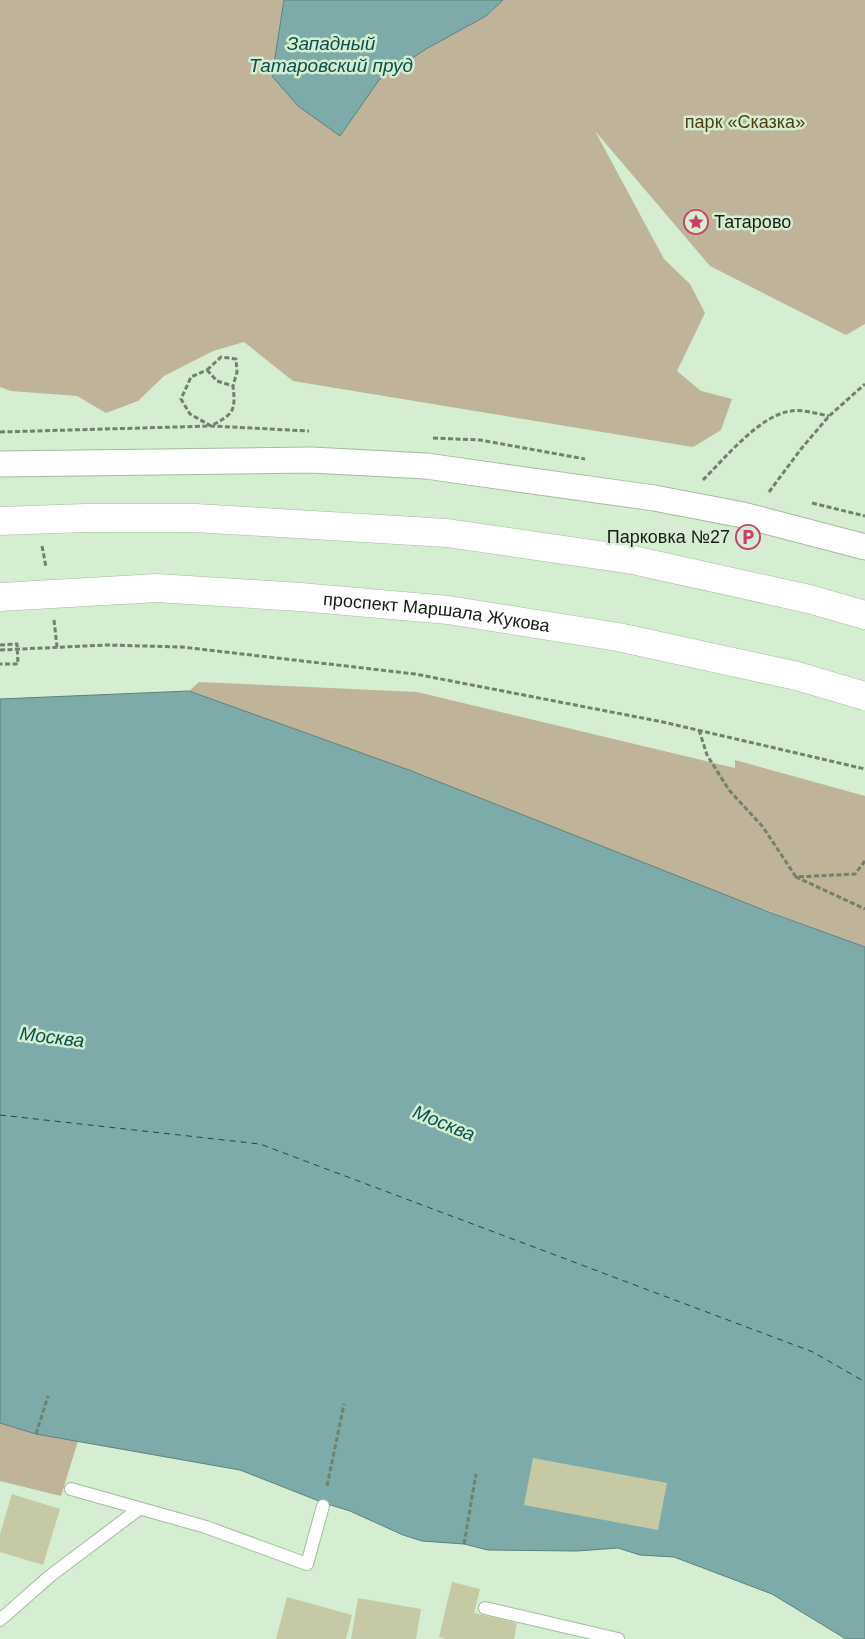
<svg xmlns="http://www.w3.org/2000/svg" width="865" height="1639" viewBox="0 0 865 1639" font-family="Arial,sans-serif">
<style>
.green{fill:#bfb49a}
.water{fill:#7caba9;stroke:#5d807c}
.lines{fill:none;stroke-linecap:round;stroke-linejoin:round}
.ferry{stroke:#08504f;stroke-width:1;stroke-dasharray:6 5;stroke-linecap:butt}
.building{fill:#c5caa5}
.service-casing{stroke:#a4bb9f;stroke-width:14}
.minor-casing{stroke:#a4bb9f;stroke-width:27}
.primary-casing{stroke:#a4bb9f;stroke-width:29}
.path{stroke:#70816d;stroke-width:3;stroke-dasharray:5 2.5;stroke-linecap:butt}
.service{stroke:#fff;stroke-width:12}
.minor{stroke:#fff;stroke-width:25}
.primary{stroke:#fff;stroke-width:28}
.primary-bridge-casing{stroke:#a4bb9f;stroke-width:29;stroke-linecap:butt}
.primary-bridge{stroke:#fff;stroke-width:28}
.labels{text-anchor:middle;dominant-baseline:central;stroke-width:5;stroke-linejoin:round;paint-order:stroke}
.park-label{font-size:18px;fill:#4e3d11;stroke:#d5edd0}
.poi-label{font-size:18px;fill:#141d13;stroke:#d5edd0;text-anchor:start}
.street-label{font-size:18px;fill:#141d13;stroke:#d5edd0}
.water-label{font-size:19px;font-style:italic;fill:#08504f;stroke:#d5edd0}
</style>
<rect width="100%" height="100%" fill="#d5edd0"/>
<path class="green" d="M0,0H284L272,76L340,136L379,80L426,49L486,16L503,0H865V324L846,335L710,266L595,131L664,259L690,284L705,313L677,371L701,391L732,399L721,430L693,447L293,381L244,342L213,351L164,376L138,401L106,413L77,396L11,391L0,387Z
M199,682L417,692L735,768V760L865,796V947L731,897L409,770L189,691Z
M0,1423L36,1434L78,1441L61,1496L0,1481Z"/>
<path class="water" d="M284,0H503L486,16L426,49L379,80L340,136L298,106L272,76Z
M189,691L409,770L769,912L865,947V1639H846L772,1594L674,1557L640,1555L618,1548L577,1551L488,1550L464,1544L422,1541L403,1535L350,1511L324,1503L240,1470L36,1434L0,1423V699Z"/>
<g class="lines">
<path class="ferry" d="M0,1115L260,1144L813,1352L865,1382"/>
</g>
<path class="building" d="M533,1458L667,1483L658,1530L524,1505Z
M12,1494L60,1509L43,1565L0,1552V1534Z
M452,1582L480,1589L474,1613L517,1623L514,1639H446L439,1637Z
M287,1597L352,1615L346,1639H276Z
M358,1598L421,1609L416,1639H351Z"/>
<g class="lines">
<defs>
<path id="service" d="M71,1489L206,1527L307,1564L323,1506
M485,1608L618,1639
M0,1620L50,1576L139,1509"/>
<path id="minor" d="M0,464L311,460L426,466L654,498L743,515L865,547"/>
<path id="primary" d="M86,518H195L447,533L633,560L809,599L865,615"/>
</defs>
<use href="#service" class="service-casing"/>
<use href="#minor" class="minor-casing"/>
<use href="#primary" class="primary-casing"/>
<path class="path" d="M207,370L217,381L233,386C236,412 233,414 211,426L190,414L181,399L191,377Z
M207,370L221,357L236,359L237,372L233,386
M0,432L211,426L309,431
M433,438L480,440L585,459
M703,480C725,458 760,415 791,411C802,409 818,414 829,416
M769,492L801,449L829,416L865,384
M812,503L865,516
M42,546L46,567
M54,620L57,647
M0,645L17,644L18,664H0
M0,650L106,645L182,647L415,674L663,722L865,769
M699,730L707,755L729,790L763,827L796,877
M865,861L855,874L796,877L865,909
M36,1434L48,1396
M327,1486L344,1404
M464,1544L476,1474"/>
<use href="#service" class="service"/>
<use href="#minor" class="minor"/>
<use href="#primary" class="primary"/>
<defs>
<g id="primary-bridge">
<path d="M0,521L86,518"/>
<path id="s1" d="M0,597L157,588L300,597L448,610L618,637L797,676L865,696"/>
</g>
</defs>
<use href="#primary-bridge" class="primary-bridge-casing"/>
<use href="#primary-bridge" class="primary-bridge"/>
</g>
<defs>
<symbol id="sight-ring" viewBox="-11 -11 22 22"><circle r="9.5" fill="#d5edd0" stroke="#cd3f68" stroke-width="1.5"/><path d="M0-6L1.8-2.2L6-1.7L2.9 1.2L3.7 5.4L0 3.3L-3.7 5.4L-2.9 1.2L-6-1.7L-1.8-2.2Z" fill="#cd3f68"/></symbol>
<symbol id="parking-ring" viewBox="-11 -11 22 22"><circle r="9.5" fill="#d5edd0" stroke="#cd3f68" stroke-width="1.5"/><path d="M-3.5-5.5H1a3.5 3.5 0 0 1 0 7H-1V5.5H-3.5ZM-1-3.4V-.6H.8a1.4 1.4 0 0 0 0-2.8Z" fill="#cd3f68"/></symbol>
</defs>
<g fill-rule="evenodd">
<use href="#sight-ring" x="682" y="208" width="28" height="28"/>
<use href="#parking-ring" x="734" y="523" width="28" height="28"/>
</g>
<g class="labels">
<g class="park-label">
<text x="745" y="122">парк «Сказка»</text>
</g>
<g class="poi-label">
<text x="714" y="222">Татарово</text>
<text x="730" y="537" text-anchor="end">Парковка №27</text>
</g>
<g class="street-label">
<text stroke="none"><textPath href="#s1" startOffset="438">проспект Маршала Жукова</textPath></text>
</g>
<g class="water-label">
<text x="331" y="43">Западный<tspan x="331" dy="22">Татаровский пруд</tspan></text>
<text transform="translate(52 1037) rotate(7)">Москва</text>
<text transform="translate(444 1123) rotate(22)">Москва</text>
</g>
</g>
</svg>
